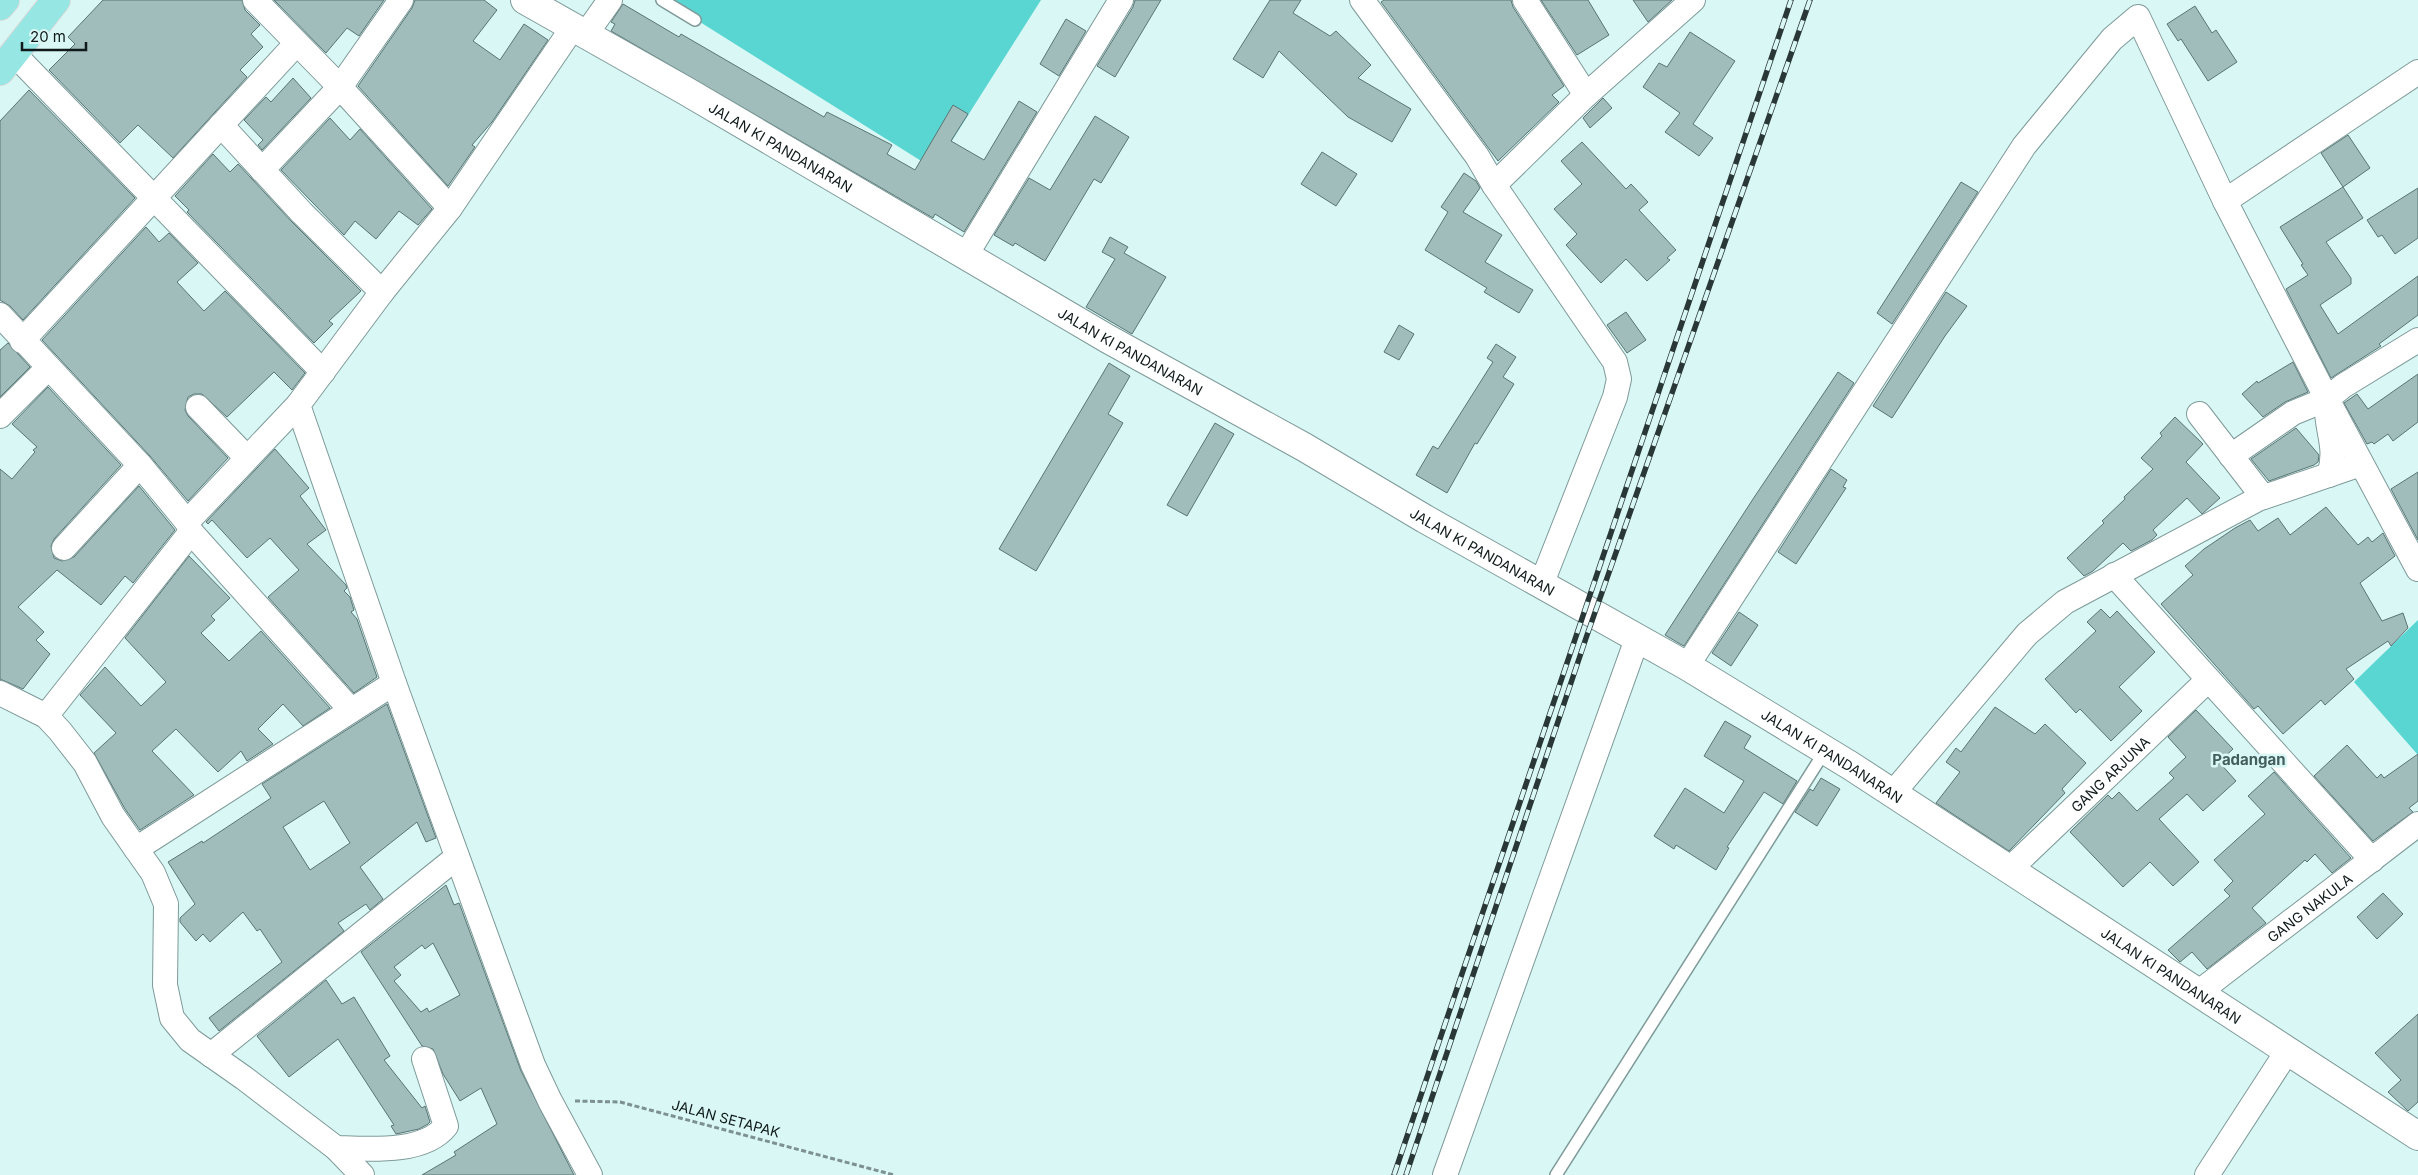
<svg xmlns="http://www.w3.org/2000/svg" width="2418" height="1175" viewBox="0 0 2418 1175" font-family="Inter,sans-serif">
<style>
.green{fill:#5ad6d2}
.building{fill:#a0bdbb;stroke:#5a7573;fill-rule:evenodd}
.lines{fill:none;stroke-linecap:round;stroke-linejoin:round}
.service-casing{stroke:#7e9a99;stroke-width:14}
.minor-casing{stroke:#7e9a99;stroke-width:26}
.secondary-casing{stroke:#7e9a99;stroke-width:30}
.trunk-casing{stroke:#d9dada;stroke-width:30}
.path{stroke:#7d9190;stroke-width:3;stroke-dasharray:5 2.5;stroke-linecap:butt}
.service{stroke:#fff;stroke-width:11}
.minor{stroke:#fff;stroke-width:24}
.secondary{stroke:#fff;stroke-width:28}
.trunk{stroke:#96e6e3;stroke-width:28}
.rail-casing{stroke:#2a3737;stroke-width:5.5}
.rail{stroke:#d9f7f5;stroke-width:4;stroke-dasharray:11;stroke-linecap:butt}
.labels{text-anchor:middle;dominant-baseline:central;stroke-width:5;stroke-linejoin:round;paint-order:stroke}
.street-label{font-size:14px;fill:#0f1919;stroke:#d9f7f5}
.neighbourhood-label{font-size:15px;font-weight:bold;fill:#435d5c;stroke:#d9f7f5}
</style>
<rect width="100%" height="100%" fill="#d9f7f5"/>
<path class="green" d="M665,0H1041L934,169Z
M2418,620V755L2354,682Z"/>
<path class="building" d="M103,0H242L245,10L260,25L251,34L263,47L240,70L247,77L173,158L138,125L120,143L49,70L75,44L68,37Z
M274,0H384L359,36L347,28L326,53Z
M415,0H484L497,10L473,41L500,60L524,24L548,40L492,122L472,145L475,147L448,186L358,86L412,8Z
M1135,0H1161L1115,77L1097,66L1133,7Z
M1270,0H1301L1293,13L1330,36L1336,31L1371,65L1358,78L1411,109L1392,142L1348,117L1279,51L1263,78L1233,59Z
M1384,0H1511L1513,7L1564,86L1552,95L1559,102L1498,161L1381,2Z
M1541,0H1588L1609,35L1577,55Z
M1633,0H1672L1648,22Z
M623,4L679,37L681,34L824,117L827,112L892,145L887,154L915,170L953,105L968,114L951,141L984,160L1019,101L1037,112L964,232L935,214L933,218L611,31L615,24L611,22Z
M2195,6L2212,33L2216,30L2237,62L2208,81L2181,39L2178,41L2167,24Z
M1066,19L1086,31L1059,76L1040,64Z
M1690,32L1735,61L1693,124L1713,138L1699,156L1665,132L1680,113L1643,87L1659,63L1667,67Z
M293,78L311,98L262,150L258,145L263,140L244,120L266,97L271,102Z
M29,90L135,198L23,320L10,306L0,300V121Z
M1603,98L1612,108L1590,128L1583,118Z
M1095,116L1129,137L1101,183L1094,179L1045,261L1015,243L1013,246L994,235L1029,178L1050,190Z
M330,118L350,140L360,129L432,209L418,225L399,211L376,239L355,221L344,235L281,170Z
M2348,135L2370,168L2343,187L2363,218L2326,242L2351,278V284L2320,305L2338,334L2418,276V315L2379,344L2381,346L2331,378L2286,289L2308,275L2301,265L2303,264L2280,227L2343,187L2321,153Z
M1582,142L1626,189L1631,184L1648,202L1639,210L1676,250L1667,258L1670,260L1647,281L1626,259L1601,283L1566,245L1577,234L1554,209L1582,184L1561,161Z
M1322,152L1357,174L1336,206L1301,184Z
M213,154L230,172L238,164L292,222L361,291L329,321L333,324L314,343L187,212L189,210L175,196Z
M1464,173L1476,181L1480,188L1463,212L1502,235L1485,262L1533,290L1519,313L1484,292L1487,288L1425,250L1448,212L1441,207Z
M1961,182L1978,192L1892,324L1877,313Z
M2418,188V238L2395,254L2382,235L2378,237L2367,220Z
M146,227L159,242L169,233L198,263L177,282L204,311L225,291L305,373L292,390L274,372L227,417L202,394H194L188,397L185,410L188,416L228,458L188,501L150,456L42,340Z
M1110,237L1128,247L1124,253L1166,277L1132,334L1086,307L1115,259L1102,252Z
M1946,292L1967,306L1945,336L1892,418L1873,406Z
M1626,312L1646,340L1627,353L1607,325Z
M1399,325L1414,334L1399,360L1384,352Z
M8,343L30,367L0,397V350Z
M1496,344L1516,357L1503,377L1514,384L1477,444L1475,443L1447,493L1416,475L1433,446L1438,449L1493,362L1487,358Z
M2293,362L2308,392L2285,402L2263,417L2242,394L2257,381L2258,383Z
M1109,363L1130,376L1108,414L1123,423L1036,571L999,549Z
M1838,372L1854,383L1684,646L1680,644L1665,635L1753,499Z
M2418,374V422L2393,441L2388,434L2374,444L2372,442L2367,444L2344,403L2357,394L2368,409Z
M48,387L121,465L54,539L51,546L54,558L62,561L74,557L139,486L175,530L133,583L125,576L101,605L57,570L18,607L44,632L36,640L50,654L23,689L0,679V469L12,479L35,452L33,450L37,447L12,424Z
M2175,417L2203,444L2186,462L2220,498L2202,514L2187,498L2153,530L2157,535L2152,540L2131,551L2123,543L2093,571L2084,576L2067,558L2104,523L2102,521L2125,499L2124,497L2153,469L2141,458L2162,436L2160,433Z
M1215,423L1234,434L1187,516L1167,505Z
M2296,428L2319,455L2318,462L2314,465L2269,481L2251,459Z
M275,449L309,488L300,496L326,530L307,544L346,585L347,588L344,591L350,597L354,610L351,612L357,619L377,677L354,693L268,597L299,570L270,538L247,558L212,520L208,524L206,522Z
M1831,469L1847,480L1843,487L1846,488L1796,564L1778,552Z
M2418,472V540L2391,489Z
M2326,507L2358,545L2368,537L2372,542L2383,533L2395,556L2360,583L2382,621L2403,613L2408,628L2391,646L2388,641L2346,669L2354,679L2325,705L2321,700L2283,734L2258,706L2254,709L2161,604L2193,575L2185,566L2204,549L2235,528L2250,520L2258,531L2278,518L2290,535Z
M189,556L230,598L211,616L215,620L201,633L229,661L261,631L330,708L303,726L283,704L258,729L273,744L247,761L241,751L218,772L176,729L152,751L194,795L140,830L125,809L94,753L116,733L80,695L105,667L141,706L166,682L125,638Z
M2101,609L2110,618L2117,611L2155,652L2119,687L2142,711L2111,741L2080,709L2076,713L2045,679L2096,631L2087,622Z
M1739,612L1758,625L1731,666L1712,653Z
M387,704L436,838L426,842L417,822L360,867L383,899L370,910L366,904L338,923L344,931L219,1031L209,1018L282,962L260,929L257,931L243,912L210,942L203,934L196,941L180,922V918L195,904L168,862L202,841L203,843L271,798L262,784ZM324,801L350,843L310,870L283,827Z
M1995,707L2035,734L2045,724L2086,763L2062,789L2065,793L2009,851L1936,803L1960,772L1946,762L1956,748L1961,752Z
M2196,710L2233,749L2219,762L2236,781L2203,811L2187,794L2159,819L2199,862L2173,886L2150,862L2123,887L2070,832L2108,795L2112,799L2119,792L2137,811L2174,778L2169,773L2186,757L2168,737Z
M1725,721L1751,736L1744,748L1797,781L1783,804L1764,792L1727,847L1729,848L1716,870L1676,845L1674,849L1654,836L1685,788L1724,813L1744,781L1704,756Z
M2347,745L2377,778L2381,774L2384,778L2418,754V801L2409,808L2413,812L2373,841L2314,776Z
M2274,772L2351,858L2332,873L2315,854L2307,862L2305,860L2252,908L2266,923L2207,969L2192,952L2180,962L2168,950L2230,896L2224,890L2233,881L2214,860L2265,814L2248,796Z
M1821,778L1840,789L1817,826L1795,812L1810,789L1813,791Z
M446,885L454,905L459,903L461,908L521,1071L574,1175H422L456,1155L454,1152L497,1124L481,1088L460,1101L443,1074L433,1049L422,1046L361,952ZM433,943L460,995L429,1012L427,1008L421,1012L394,981L401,975L394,967L422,945L425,949Z
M2383,893L2403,914L2377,939L2357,917Z
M326,980L342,1004L354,997L390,1056L384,1060L422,1108L425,1106L430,1122L428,1124L419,1129L396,1134L391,1126L394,1125L338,1039L289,1077L257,1036Z
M2418,1014V1102L2408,1111L2388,1092L2401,1080L2375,1053Z"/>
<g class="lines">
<defs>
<path id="service" d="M662,0L695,20
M1556,1175L1825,751"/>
<g id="minor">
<path d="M255,0L340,87L450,208"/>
<path d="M1362,0L1477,156L1494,185L1615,362L1619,379L1615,397L1541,585"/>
<path d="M1525,0L1586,95"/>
<path d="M573,27L450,208L382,292L298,405L394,683L533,1065L550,1101L590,1175"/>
<path d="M586,34L610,0"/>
<path d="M14,54L323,372"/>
<path d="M221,125L302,213L382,292"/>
<path d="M262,170L340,87L401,0"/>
<path d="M1494,185L1586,95L1693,0"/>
<path d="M2225,201L2418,72"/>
<path d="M966,255L1121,0"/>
<path d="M0,315L140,465L187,522L191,532L350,709"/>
<path d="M2418,340L2343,386L2327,399L2418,569"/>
<path d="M22,341L296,44"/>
<path d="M198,407L247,458"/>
<path d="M2199,414L2263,497"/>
<path d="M0,416L48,368"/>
<path d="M2231,456L2293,413L2327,399"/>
<path d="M187,522L298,405"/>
<path d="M64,548L140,465"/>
<path d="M2114,575L2372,860"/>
<path d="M1687,666L2024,146L2112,39L2138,17L2225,201L2327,399C2324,427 2339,446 2329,475"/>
<path d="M0,693L46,716L60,731L85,763L113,816L153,873L166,904L165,985L172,1018L190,1040L244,1078L336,1148L362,1175"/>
<path d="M46,716L191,532"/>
<path d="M1893,793L2027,634L2065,602L2258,499L2361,464"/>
<path d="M136,849L394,683"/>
<path id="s1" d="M2010,869L2208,680"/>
<path id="s2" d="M2199,992L2418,824"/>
<path d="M211,1055L457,857"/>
<path d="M336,1148C369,1149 424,1154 446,1126L424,1059"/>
<path d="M1445,1175L1637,639"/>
<path d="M2207,1175L2288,1050"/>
</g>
<g id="secondary">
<path id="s3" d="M525,0L686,91L1108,339L1304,447L1425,519L1687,666L1851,766L2418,1136"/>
</g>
<path id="trunk" d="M0,6L5,0
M0,71L56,0"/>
</defs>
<use href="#service" class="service-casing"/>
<use href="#minor" class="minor-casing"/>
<use href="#secondary" class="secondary-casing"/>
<use href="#trunk" class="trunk-casing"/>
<path class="path" d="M575,1101L620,1102L894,1175"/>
<use href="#service" class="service"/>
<use href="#minor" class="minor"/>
<use href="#secondary" class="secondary"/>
<use href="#trunk" class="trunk"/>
<defs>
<path id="rail" d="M1394,1175L1791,0
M1406,1175L1586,638L1810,0"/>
</defs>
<use href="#rail" class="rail-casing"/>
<use href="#rail" class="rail"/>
</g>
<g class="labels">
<g class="street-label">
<text stroke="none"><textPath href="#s3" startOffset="295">JALAN KI PANDANARAN</textPath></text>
<text stroke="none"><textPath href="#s3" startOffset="700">JALAN KI PANDANARAN</textPath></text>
<text stroke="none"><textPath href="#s3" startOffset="1105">JALAN KI PANDANARAN</textPath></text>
<text stroke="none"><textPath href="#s3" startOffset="1510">JALAN KI PANDANARAN</textPath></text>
<text stroke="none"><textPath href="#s1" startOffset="138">GANG ARJUNA</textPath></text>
<text stroke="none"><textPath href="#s2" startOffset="139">GANG NAKULA</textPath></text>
<text stroke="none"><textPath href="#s3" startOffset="1914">JALAN KI PANDANARAN</textPath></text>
<text transform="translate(726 1118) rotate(15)">JALAN SETAPAK</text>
</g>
<g class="neighbourhood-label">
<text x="2249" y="759">Padangan</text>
</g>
</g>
<path d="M22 42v8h64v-8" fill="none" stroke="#0f1919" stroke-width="2.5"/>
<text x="30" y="42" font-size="15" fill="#0f1919" stroke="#d9f7f5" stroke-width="4" paint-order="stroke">20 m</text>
</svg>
